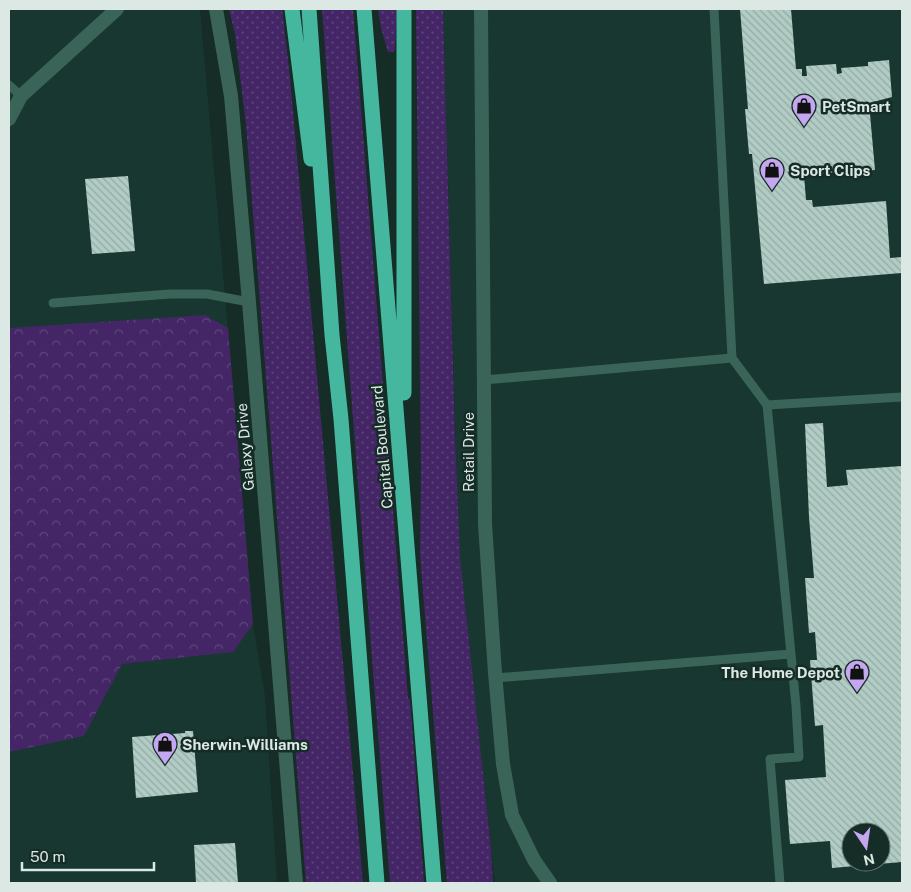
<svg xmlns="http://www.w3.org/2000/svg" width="911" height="892" viewBox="0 0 911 892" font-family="'Public Sans',sans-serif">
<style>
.built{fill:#173730;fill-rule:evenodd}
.grass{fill:url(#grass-dots)}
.forest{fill:url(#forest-crowns)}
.building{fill:url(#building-back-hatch);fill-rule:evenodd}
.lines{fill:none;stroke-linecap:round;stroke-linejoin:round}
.service{stroke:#3b6459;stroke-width:9}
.minor{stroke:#3b6459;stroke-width:14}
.tertiary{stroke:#3b6459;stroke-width:14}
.motorway{stroke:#45b79e;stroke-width:15}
.labels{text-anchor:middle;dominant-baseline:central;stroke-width:5;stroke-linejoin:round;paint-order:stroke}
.poi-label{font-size:15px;font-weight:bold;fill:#dbe8e4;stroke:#162c27;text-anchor:start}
.street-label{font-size:15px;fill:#dbe8e4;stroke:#162c27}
</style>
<defs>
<pattern id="grass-dots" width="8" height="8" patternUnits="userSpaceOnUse" patternTransform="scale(1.25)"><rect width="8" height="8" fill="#442666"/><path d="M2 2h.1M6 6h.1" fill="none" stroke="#5e467c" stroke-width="1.8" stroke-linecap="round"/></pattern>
<pattern id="forest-crowns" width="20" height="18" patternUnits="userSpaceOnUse" patternTransform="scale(1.25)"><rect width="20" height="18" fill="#442666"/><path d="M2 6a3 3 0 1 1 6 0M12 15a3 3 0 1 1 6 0" fill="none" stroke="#5e467c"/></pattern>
<pattern id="building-back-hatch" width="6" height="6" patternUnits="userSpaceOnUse" patternTransform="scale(1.25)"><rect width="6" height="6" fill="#b1ccc4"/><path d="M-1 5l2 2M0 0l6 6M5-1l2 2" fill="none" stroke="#95aaa4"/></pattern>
</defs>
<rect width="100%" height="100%" fill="#162c27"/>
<path class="built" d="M9,9H200L239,457L253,624L265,696L277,883H9Z
M443,9H902V883H495L459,558ZM851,832H881V862H851Z"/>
<path class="grass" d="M229,9H282L289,68L363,883H306L246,125L235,34Z
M322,9H353L408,698L410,700L424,883H390L356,458Z
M378,9H397L395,50L393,52H388L381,28Z
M416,9H443L455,435L460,557L491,849L493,883H447L420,555L421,469Z"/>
<path class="forest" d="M205,315L228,328L253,624L233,652L122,664L84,736L9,752V328Z"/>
<path class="building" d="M740,9H791L796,69H802V76H807L806,66L836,64L837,74L842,73L841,68L868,66V62L889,60L892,97L869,103L875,170L804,175L806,200H812L813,207L886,201L890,258L902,257V273L764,284L752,154H749L745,109H748Z
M128,176L135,251L92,254L85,179Z
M823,423L827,487L848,485L846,470L902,466V862L832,868L830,841L790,844L785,780L826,777L823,725L815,726L810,660H817L815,632L809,633L805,578H814L809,517L805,424ZM851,832H881V862H851Z
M185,731H193L198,792L136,798L132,737L185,733Z
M235,843L238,883H196L194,845Z"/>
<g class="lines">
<path class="service" d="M714,9L732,358L767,405L796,706L799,757L770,759L780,883
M9,85L21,96
M53,303L170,294H207L249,302
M484,380L732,358
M767,405L902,397
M495,678L791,654"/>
<path class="minor" d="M216,9L231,96L249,302L296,883
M9,119L21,96L117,9"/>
<path class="tertiary" d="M481,9L485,524L495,673L503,764L512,815L534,860L550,883"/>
<path class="motorway" d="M292,9L311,159
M309,9L332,335L341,419L377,883
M364,9L434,883
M404,393V9"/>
</g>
<defs>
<symbol id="shop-pin" viewBox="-11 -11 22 30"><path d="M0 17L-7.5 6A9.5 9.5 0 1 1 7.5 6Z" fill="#c5a7f1" stroke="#162c27"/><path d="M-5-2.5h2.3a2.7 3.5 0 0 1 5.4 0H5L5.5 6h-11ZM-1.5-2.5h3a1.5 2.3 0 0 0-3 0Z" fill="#111"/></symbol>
</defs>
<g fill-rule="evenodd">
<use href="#shop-pin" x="790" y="92" width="28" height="38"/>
<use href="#shop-pin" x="758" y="156" width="28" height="38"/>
<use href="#shop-pin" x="843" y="658" width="28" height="38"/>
<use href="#shop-pin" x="151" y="730" width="28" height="38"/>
</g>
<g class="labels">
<g class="poi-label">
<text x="822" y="106">PetSmart</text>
<text x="790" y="170">Sport Clips</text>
<text x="840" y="672" text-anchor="end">The Home Depot</text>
<text x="182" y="744">Sherwin-Williams</text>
</g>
<g class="street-label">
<text transform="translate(245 447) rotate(-95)">Galaxy Drive</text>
<text transform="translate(382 447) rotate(-95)">Capital Boulevard</text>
<text transform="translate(468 452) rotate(-90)">Retail Drive</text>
</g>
</g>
<rect width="911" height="892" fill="none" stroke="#dbe8e4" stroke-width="20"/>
<g transform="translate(866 847) rotate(167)"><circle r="24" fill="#162c27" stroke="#657773"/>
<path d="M0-4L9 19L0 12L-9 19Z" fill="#c5a7f1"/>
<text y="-8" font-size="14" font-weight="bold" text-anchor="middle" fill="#dbe8e4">N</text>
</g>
<path d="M22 862v8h132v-8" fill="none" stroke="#dbe8e4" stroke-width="2.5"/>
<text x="30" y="862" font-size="15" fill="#dbe8e4" stroke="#162c27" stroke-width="4" paint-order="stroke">50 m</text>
</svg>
